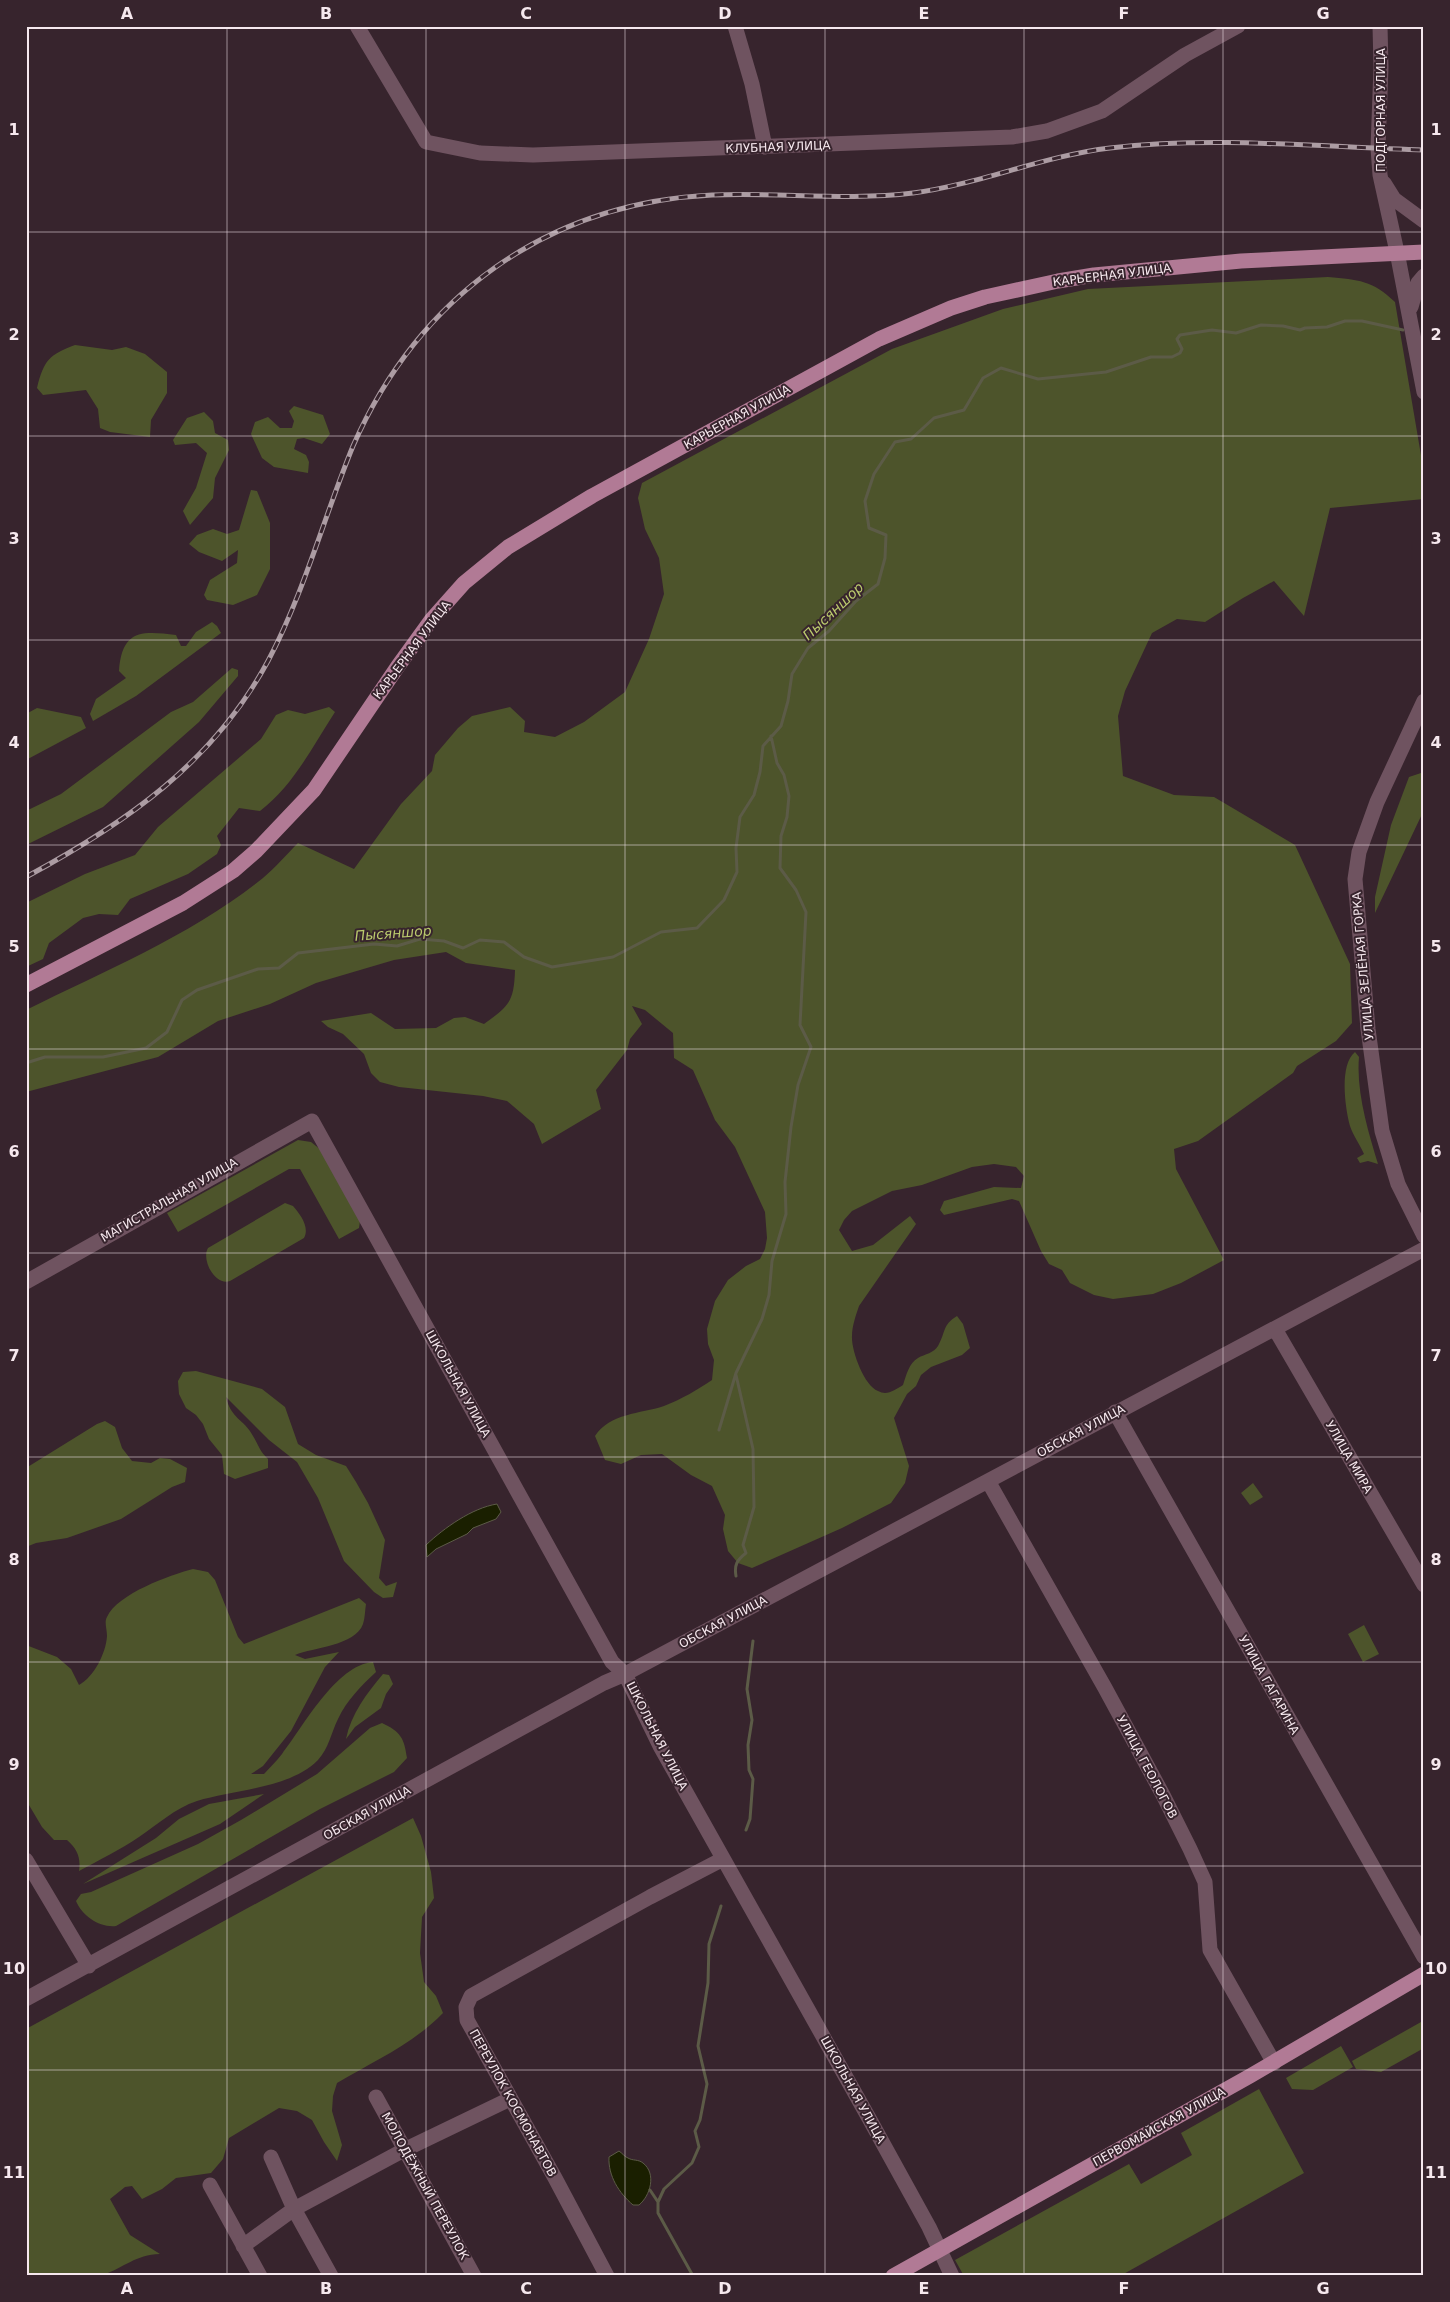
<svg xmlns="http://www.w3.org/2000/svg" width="1450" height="2302" viewBox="0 0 1450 2302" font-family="'DejaVu Sans',sans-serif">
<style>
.green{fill:#4d542b}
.water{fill:#1a1f00;stroke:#5c5b47}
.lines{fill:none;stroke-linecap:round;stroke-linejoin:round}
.stream{stroke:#5c5b47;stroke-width:3}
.minor{stroke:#6f5360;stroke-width:15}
.major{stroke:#b17a95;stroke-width:15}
.rail-casing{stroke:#ac9ca3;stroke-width:5}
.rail{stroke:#37242d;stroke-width:3;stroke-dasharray:9;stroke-linecap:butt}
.grid{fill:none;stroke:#f6e8ee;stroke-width:1;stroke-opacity:0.55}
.labels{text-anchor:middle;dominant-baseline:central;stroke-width:4;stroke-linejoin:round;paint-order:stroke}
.street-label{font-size:12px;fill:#f6e8ee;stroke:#37242d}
.water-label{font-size:14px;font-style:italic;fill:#bbcb6d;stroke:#37242d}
.neatline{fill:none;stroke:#f6e8ee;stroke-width:2}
.grid-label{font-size:16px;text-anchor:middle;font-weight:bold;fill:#f6e8ee}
</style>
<rect width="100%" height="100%" fill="#37242d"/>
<path class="green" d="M1328,277C1359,280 1372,280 1395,302L1424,473V499L1330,508L1304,616L1274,581L1243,598L1205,622L1177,619L1152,633L1125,691L1118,716L1123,776L1174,795L1214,797L1295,845L1350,964L1352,1023L1336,1041L1297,1066L1293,1073L1198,1141L1174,1149L1176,1169L1224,1260L1181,1283L1153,1294L1113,1299L1094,1295L1070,1283L1062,1270L1049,1264L1041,1251L1019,1201L1012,1199L944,1215L940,1210L944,1201L994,1187L1021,1188L1024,1176L1016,1167L994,1164L972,1167L922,1185L892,1191L852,1211L844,1220L839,1230L852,1251L873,1245L910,1216L916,1224L859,1306C856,1315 852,1326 852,1336C851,1350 864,1386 878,1391C887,1396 895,1390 903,1385C906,1376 909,1363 918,1358C925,1354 934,1353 938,1346C946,1332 942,1325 957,1316L963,1324L970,1348L962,1355L931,1367L921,1375L916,1386L907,1394L894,1418L909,1466L905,1483L891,1503L842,1528L752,1568L738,1563L728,1551L723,1529L725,1515L712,1486L691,1475L662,1454L641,1455L621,1464L605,1460L595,1436C610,1413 640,1414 664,1406C682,1399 697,1390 712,1380L714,1360L708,1344L707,1329L715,1301L728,1280L746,1266L760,1259L765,1249L767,1238L765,1212L735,1147L715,1120L693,1070L674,1058L673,1033L645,1010L632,1006L642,1024L630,1039L627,1050L596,1090L601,1109L542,1144L534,1124L507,1101L483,1096L399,1087L380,1082L371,1073L364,1054L343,1034L328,1027L321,1021L371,1013L395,1029L436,1028L454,1018L465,1017L484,1024C509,1006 514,1002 515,970L466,963L446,952L394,960L316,983L270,1004L218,1021L158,1057L26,1092V1010C105,971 194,934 263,878C275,868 286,855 298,843L354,869L401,804L432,771L435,755L458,728L472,716L510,707L525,721L524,732L555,737L584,722L625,692L649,639L664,594L659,558L645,529L638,498L642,483L892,349L1003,309L1088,289Z
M75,345L112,350L126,347L145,354L167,372V393L151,420L150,437L110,432L100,428L98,409L86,390L43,395L37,388C44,360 49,355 75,345Z
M294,406L323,415L330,434L322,444L304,438L297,439L294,449L306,455L309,462L308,473L274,467L262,458L251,434L255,422L268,417L280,428H292L294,421L289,411Z
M204,412L213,421L215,433L228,440L229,450L215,478L213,498L190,525L183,511L196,488L207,453L196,443L175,445L173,440L187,418Z
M251,490L257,491L270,523V569L257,595L233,605L207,600L204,595L210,580L237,563L238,550L222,561L199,552L189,544L197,535L213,529L227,534L239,530Z
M212,622L217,626L221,633L136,696L93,721L90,714L96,699L126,678L119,671C122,629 142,631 176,635L181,646H186L196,632Z
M232,668L238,670V676L199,722L103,807L26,845V811L61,794L171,712L193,702Z
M329,707L335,712C313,746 293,786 260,811L239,808L217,836L221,845L217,854L188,874L130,899L118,915L99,914L83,918L49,943L43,959L26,967V903L85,874L135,855L158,827L261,739L276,715L288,710L305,714Z
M37,708L81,717L86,728L26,760V714Z
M1424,772V810L1375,913V897L1391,825L1409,777Z
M1355,1052L1359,1057C1356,1092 1368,1131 1378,1164L1368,1161L1360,1163L1357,1158L1364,1154C1360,1145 1353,1135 1350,1126C1345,1108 1339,1065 1355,1052Z
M298,1140L311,1142L321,1150L360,1221L359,1228L339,1239L300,1169H289L178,1232L167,1213Z
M285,1203L293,1206C300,1214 310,1227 304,1238L230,1281C215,1286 201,1260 208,1248Z
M196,1371L262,1389L285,1407L298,1444L316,1455L346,1466L356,1482L368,1503L385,1540L379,1578L386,1586L397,1582L393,1597L383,1598L374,1592L344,1561L318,1498L297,1462L269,1440L226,1397C231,1419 244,1419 253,1436C259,1446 259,1450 268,1459V1468L235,1479L224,1474L222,1455L209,1439L203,1424L196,1415L186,1408L179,1394L178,1381L183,1372Z
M105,1421L115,1427L122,1448L132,1461L151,1463L160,1458L170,1459L187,1468L185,1482L172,1487L121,1519L67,1538L36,1543L26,1547V1468L97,1424Z
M1253,1483L1263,1497L1250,1505L1241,1493Z
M193,1569L208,1572L215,1580L238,1637L244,1644L359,1598L366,1604C365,1610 365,1618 363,1624C355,1646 314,1647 295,1655L305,1659L339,1652L325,1667L291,1731L263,1766L251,1774H264C270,1767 277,1761 282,1754C303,1727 336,1665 373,1662L376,1672C361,1686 347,1700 338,1719C331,1733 329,1748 318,1760C291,1788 234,1790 197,1801C175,1808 157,1825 139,1837C120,1850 99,1860 79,1871C81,1857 77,1849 67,1840H54L42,1827L26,1800V1645L57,1657L71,1669L79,1685C94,1677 106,1653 107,1636C107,1629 104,1622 107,1617C117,1594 170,1575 193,1569Z
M1364,1625L1379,1654L1363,1662L1348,1634Z
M383,1674L389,1675L393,1684L386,1694L381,1708L355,1727L346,1739C351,1714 367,1693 383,1674Z
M382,1723C401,1732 404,1738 407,1758L394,1772L320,1809L116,1926C100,1928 82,1916 76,1901L81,1894L91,1892L198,1844L241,1820L317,1774L370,1728Z
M264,1794L220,1824L83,1884L156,1838L179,1819L209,1804Z
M413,1818L421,1836L431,1872L434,1898L422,1917L420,1953L424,1982L436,1996L443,2013C413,2044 374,2061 337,2083L333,2096L332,2111L342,2145L337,2161L324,2142L312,2120L297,2111L279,2108L229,2138L223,2159L211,2173L176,2178L162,2189L142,2199L132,2186L125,2187L110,2199L130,2235L160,2254C135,2255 125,2267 103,2275C92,2279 41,2276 26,2276V2029Z
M1421,2022L1424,2027V2048L1381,2072L1356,2069L1352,2061Z
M1341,2046L1353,2067L1313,2090L1292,2089L1286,2078Z
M1259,2089L1304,2173L1120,2276H964L955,2260L1129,2164L1141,2184L1192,2155L1181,2133Z"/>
<path class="water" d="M497,1504L501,1512L496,1519L473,1528L467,1534L436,1549L427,1557L426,1545C444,1528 472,1508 497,1504Z
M619,2151C622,2153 625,2157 628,2158C633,2161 638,2159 643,2163C657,2174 650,2196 639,2205H633C619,2193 608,2176 609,2157Z"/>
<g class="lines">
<path class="stream" d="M1423,326H1424
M26,1063L45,1057H103L146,1048L167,1032L182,1000L197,990L258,969L279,968L298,953L374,944L397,946L420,939L444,941L463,948L480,940L504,942L524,957L552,967L613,957L661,932L697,928L724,900L737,872L736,848L740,817L754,795L760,772L763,746L781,726L788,701L792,674L808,648L829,631L856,601L878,584L885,558L886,535L869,528L865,501L874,474L895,442L911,439L934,418L964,410L983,378L1001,368L1038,379L1106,372L1151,357H1172L1180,353L1182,349L1177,339L1180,335L1212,330L1236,333L1261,325L1283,326L1300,330L1305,328L1327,327L1345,321H1362L1403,330
M719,1430L736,1373L762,1319L769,1295L772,1261L786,1214L785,1182L791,1127L798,1085L811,1047L800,1025L806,912L796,890L780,868L781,836L787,817L789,796L784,775L777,763L771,736
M736,1576C734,1565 737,1560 746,1553L743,1545L754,1507L753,1449L736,1375
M746,1830L750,1819L753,1779L749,1770L748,1745L752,1720L747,1689L753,1641
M650,2190L658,2202
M693,2276L658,2213V2202L664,2189L692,2163L699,2147L695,2131L700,2120L707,2084L698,2046L708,1983L709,1944L721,1906"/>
<path class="minor" d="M357,26L426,142L480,153L533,155L1012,137L1047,131L1102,111L1185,55L1238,26
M735,26L752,84L765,147
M1380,26L1381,67L1378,148L1380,175L1397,252L1424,392
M1384,183L1394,199L1424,221
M1411,307L1418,283L1424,276
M1424,701L1377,802L1359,852L1355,879L1368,1029L1382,1131L1398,1184L1424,1236
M26,1282L312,1121L612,1662L625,1674L660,1746L870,2120L929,2227L952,2276
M1275,1329L1424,1585
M1115,1412L1424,1957
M988,1481L1105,1688L1163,1795L1190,1849L1205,1882L1210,1950L1274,2063
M26,1860L89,1966
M26,1999L604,1683L625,1674L1424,1249
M376,2097L474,2276
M271,2157L294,2209L331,2276
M210,2185L260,2276
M243,2246L294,2209L404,2150L510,2099
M607,2276L555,2178L467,2020L466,2007L471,1996L650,1897L723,1859"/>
<path class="major" d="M26,985L183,903L233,871L256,851L314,790L398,666L432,619L464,583L508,547L592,496L879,339L951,308L985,297L1058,281L1094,275L1241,261L1424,252
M893,2276L1250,2076L1424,1974"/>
<defs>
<path id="rail" d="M26,877C126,823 213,763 268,661C304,593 324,517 353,446C419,296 547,203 712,195C779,192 846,201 913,193C980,184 1043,156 1110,148C1214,136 1319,147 1424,150"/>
</defs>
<use href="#rail" class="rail-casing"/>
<use href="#rail" class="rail"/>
</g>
<path class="grid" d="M227,26V2276M426,26V2276M625,26V2276M825,26V2276M1024,26V2276M1223,26V2276M26,232H1424M26,436H1424M26,640H1424M26,845H1424M26,1049H1424M26,1253H1424M26,1457H1424M26,1662H1424M26,1866H1424M26,2070H1424"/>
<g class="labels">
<g class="street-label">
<text transform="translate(1381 110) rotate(-90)">ПОДГОРНАЯ УЛИЦА</text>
<text transform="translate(778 147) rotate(-2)">КЛУБНАЯ УЛИЦА</text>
<text transform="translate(1112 275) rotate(-7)">КАРЬЕРНАЯ УЛИЦА</text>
<text transform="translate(737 417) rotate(-29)">КАРЬЕРНАЯ УЛИЦА</text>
<text transform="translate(412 650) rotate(-53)">КАРЬЕРНАЯ УЛИЦА</text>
<text transform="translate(1363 966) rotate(-95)">УЛИЦА ЗЕЛЁНАЯ ГОРКА</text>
<text transform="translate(169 1200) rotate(-30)">МАГИСТРАЛЬНАЯ УЛИЦА</text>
<text transform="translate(458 1384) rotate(61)">ШКОЛЬНАЯ УЛИЦА</text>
<text transform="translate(1081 1431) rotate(-28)">ОБСКАЯ УЛИЦА</text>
<text transform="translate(1349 1457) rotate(60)">УЛИЦА МИРА</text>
<text transform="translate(723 1622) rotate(-28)">ОБСКАЯ УЛИЦА</text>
<text transform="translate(1269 1685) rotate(61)">УЛИЦА ГАГАРИНА</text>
<text transform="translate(657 1736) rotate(63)">ШКОЛЬНАЯ УЛИЦА</text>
<text transform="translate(1147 1767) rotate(62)">УЛИЦА ГЕОЛОГОВ</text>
<text transform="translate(367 1813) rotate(-29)">ОБСКАЯ УЛИЦА</text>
<text transform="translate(853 2090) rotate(61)">ШКОЛЬНАЯ УЛИЦА</text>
<text transform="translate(513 2103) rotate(61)">ПЕРЕУЛОК КОСМОНАВТОВ</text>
<text transform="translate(1159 2127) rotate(-29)">ПЕРВОМАЙСКАЯ УЛИЦА</text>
<text transform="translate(425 2186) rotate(61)">МОЛОДЁЖНЫЙ ПЕРЕУЛОК</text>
</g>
<g class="water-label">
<text transform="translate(833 611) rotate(-43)">Пысяншор</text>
<text transform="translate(393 933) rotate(-4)">Пысяншор</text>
</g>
</g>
<rect width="1450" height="2302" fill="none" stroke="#37242d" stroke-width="55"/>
<rect x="28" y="28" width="1394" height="2246" class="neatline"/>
<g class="grid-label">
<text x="127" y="19">A</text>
<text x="326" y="19">B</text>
<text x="526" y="19">C</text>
<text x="725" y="19">D</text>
<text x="924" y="19">E</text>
<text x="1124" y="19">F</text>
<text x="1323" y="19">G</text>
<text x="14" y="135">1</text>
<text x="1436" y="135">1</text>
<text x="14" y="340">2</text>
<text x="1436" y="340">2</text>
<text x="14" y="544">3</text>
<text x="1436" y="544">3</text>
<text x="14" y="748">4</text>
<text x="1436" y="748">4</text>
<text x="14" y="952">5</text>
<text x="1436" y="952">5</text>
<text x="14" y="1157">6</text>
<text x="1436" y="1157">6</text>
<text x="14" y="1361">7</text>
<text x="1436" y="1361">7</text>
<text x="14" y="1565">8</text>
<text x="1436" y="1565">8</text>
<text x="14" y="1770">9</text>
<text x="1436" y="1770">9</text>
<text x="14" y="1974">10</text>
<text x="1436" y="1974">10</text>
<text x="14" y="2178">11</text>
<text x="1436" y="2178">11</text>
<text x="127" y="2294">A</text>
<text x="326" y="2294">B</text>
<text x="526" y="2294">C</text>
<text x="725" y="2294">D</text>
<text x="924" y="2294">E</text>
<text x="1124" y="2294">F</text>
<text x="1323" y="2294">G</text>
</g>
</svg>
